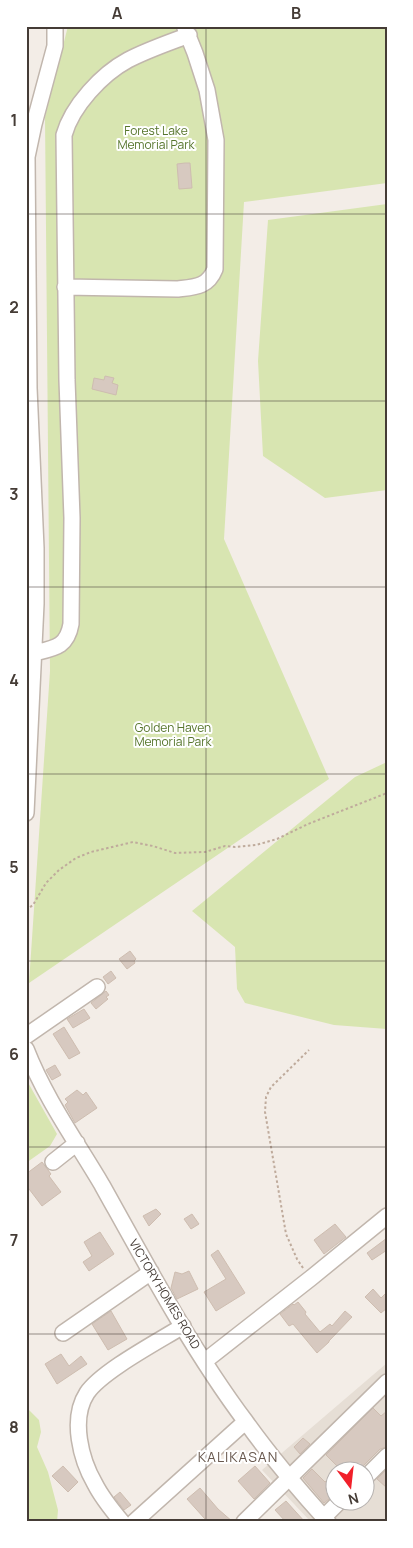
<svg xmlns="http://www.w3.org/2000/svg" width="413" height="1548" viewBox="0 0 413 1548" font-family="Manrope,sans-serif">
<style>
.residential{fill:#e6ded5;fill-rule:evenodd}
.green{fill:#d8e5b1}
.building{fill:#d7c9c0;stroke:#cebdb0}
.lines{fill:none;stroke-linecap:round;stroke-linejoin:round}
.minor-casing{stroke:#c1b6ad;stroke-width:18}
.path{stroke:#bfab9c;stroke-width:2;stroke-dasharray:2.5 2.5;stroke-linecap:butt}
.minor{stroke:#fff;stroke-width:15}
.grid{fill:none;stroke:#453c36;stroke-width:1;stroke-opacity:0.55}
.labels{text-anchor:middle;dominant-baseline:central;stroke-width:4;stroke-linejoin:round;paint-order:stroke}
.park-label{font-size:12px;fill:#56752c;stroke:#fff}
.street-label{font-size:12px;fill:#453c36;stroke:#fff}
.neighbourhood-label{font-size:14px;letter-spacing:1px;fill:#68584e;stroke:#fff}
.neatline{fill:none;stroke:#453c36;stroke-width:2}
.grid-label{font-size:16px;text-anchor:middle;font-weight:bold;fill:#453c36}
</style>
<rect width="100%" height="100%" fill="#f3ede7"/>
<path class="residential" d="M387,1363V1522H311L262,1470ZM336,1470H366V1500H336Z"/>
<path class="green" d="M68,26H387V183L244,202L224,539L329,779L29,983L50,671L45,117Z
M387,204V490L325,498L263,456L258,361L268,220Z
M387,762V1029L334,1025L245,1003L237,989L235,947L192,911L355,777Z
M26,1079L57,1134L50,1146L26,1163Z
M26,1407L39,1420L41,1432L37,1447L48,1472L58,1510L57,1522H26Z"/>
<path class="building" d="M185,163H190L192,188L179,189L177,164Z
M105,376L114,378L112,383L118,385L116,395L92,389L94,378L104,380Z
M130,951L136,959L134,961L135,963L127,969L119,959Z
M111,971L116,978L108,984L103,977Z
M106,991L109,995L106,997L108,999L96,1009L91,1003Z
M84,1009L90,1018L73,1028L67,1019Z
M64,1027L80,1053L69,1059L53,1034Z
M55,1065L61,1075L52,1080L46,1070Z
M77,1090L83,1095L86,1092L97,1108L75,1123L65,1105L68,1102L65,1099Z
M42,1162L51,1174L49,1176L61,1192L42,1206L26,1185V1174Z
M156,1209L161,1214L149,1226L143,1216Z
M192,1214L199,1224L191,1229L184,1219Z
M335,1224L346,1237L324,1254L314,1240Z
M100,1232L114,1254L89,1271L83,1262L92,1256L84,1242Z
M387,1238V1250L372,1260L367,1253Z
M218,1250L245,1293L216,1311L204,1292L226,1279L211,1255Z
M189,1271L198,1289L177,1299L171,1288L175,1272L182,1274Z
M373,1289L381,1298L387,1292V1308L381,1313L365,1297Z
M298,1302L306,1312L305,1314L320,1332L330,1324L332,1326L345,1311L352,1317L329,1341V1342L317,1353L293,1324L289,1326L280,1314L293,1304L294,1305Z
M111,1311L127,1339L108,1350L92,1324Z
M61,1354L69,1366L81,1356L87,1364L57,1384L45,1364Z
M373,1408L381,1416L387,1411V1447L380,1449L359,1470H341L326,1455Z
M303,1438L310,1444L300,1454L294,1447Z
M63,1466L78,1482L68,1492L52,1476Z
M255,1466L270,1483L254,1499L238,1481Z
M312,1469L325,1482L336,1472V1493L324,1503L303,1478Z
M386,1470L387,1471V1488L377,1479Z
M200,1488L218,1509L233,1522H209L205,1519L187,1499Z
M120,1492L131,1505L124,1510L114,1497Z
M286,1501L305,1522H286L275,1510Z"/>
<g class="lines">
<defs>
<path id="minor" d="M65,287L178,289C195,287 208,287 215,269L216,140L207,90L195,53L185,28
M34,653C55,648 67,647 71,624L72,518L67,380L64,135C72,106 102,74 128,60C147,50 168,43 189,35
M26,813L36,604V548L29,388L27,157L34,124L55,46V26
M26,1036L97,987
M26,1049C45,1098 76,1141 102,1185C146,1264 192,1350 246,1422C271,1457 299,1490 328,1522
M53,1162L77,1143
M63,1333L151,1272
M205,1361L311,1278L387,1216
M366,1477L387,1456
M324,1517L341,1500
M122,1522C112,1510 102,1498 95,1484C81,1460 70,1419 87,1393C102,1371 159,1341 183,1326
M134,1522L245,1422
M244,1522L387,1382"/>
</defs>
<use href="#minor" class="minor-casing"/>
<path class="path" d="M26,910L33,905L46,883L59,870L76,858L91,852L133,842L153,846L175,853L205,852L225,846L235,847L256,845L277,839L308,824L387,793
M303,1268L297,1259L286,1234L265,1112L266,1097L271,1087L309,1050"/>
<use href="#minor" class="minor"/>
</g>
<path class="grid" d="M206,26V1522M26,214H387M26,401H387M26,587H387M26,774H387M26,961H387M26,1147H387M26,1334H387"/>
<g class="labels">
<g class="park-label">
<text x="156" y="130">Forest Lake<tspan x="156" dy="14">Memorial Park</tspan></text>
<text x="173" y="727">Golden Haven<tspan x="173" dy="14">Memorial Park</tspan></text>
</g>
<g class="street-label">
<text transform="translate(165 1294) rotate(59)">VICTORY HOMES ROAD</text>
</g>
<g class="neighbourhood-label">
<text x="238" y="1456">KALIKASAN</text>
</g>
</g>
<rect width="413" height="1548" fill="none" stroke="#ffffff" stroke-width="55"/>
<g transform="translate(350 1486) rotate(165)"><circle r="24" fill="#ffffff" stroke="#b5b1af"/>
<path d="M0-4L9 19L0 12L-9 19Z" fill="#f1202a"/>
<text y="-8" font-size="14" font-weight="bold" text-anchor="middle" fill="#453c36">N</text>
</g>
<rect x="28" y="28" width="358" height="1492" class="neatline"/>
<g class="grid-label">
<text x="117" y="19">A</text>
<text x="296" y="19">B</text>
<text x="14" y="126">1</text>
<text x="14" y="313">2</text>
<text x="14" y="500">3</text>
<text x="14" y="686">4</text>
<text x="14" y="873">5</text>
<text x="14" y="1060">6</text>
<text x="14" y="1246">7</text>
<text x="14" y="1433">8</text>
</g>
</svg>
